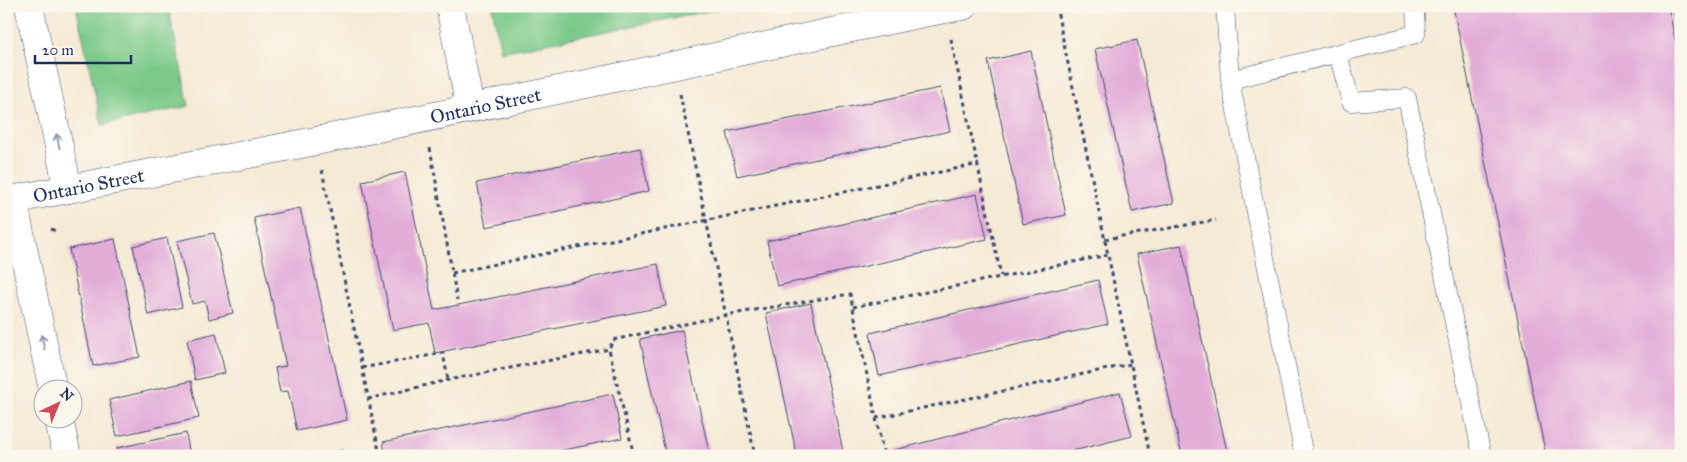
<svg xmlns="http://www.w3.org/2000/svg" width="1687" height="462" viewBox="0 0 1687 462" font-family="'IM FELL Great Primer',serif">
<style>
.green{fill:#7ac989;stroke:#4a7c74}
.building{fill:#e3add9}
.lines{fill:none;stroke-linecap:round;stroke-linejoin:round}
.service-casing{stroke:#3c4b70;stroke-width:19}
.minor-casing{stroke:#3c4b70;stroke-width:29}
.tertiary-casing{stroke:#3c4b70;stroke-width:29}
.path{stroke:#3c4b70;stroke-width:3;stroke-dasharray:4 4;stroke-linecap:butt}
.service{stroke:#fff;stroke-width:18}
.minor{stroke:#fff;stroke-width:28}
.tertiary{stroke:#fff;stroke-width:28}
.oneway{stroke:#8d97ae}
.labels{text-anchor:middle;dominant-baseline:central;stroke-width:4;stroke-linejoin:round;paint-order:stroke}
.street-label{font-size:19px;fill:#1b2f5e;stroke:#fbf7ec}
</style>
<rect width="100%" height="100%" fill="#fbf7ec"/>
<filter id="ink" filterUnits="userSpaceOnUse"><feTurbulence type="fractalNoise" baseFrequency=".02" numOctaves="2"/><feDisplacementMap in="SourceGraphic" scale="10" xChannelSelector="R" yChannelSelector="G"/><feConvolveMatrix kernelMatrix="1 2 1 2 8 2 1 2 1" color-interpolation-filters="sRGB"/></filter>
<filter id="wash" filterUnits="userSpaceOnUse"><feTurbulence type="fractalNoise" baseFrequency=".0096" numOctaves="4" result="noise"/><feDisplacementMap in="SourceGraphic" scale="20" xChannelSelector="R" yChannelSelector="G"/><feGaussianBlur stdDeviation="1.12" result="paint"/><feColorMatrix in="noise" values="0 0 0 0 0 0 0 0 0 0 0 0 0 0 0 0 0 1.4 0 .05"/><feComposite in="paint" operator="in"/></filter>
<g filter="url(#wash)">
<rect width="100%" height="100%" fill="#f5ead5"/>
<path class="green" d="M76,6H168L189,106L102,125Z
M492,6H718L719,9L501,52Z"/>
<g id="blocks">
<path class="building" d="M1453,6H1668L1681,68V456H1546Z
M1672,6H1681V25L1676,26Z
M1137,40L1174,203L1132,212L1095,49Z
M1031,51L1066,215L1023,224L988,61Z
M940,88L950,131L737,176L727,132Z
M640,148L649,191L486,227L477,183Z
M405,172L434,310L658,264L666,306L435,353L429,323L393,330L362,181Z
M977,194L987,239L777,286L767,241Z
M300,208L347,420L297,431L288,391L280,392L275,368L286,366L254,218Z
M214,233L233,313L209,319L205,301L192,304L177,241Z
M167,238L182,307L148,315L133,246Z
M115,239L140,357L93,366L69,249Z
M1181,245L1228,456H1182L1137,254Z
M1098,280L1108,324L879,376L870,333Z
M811,303L844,456H797L766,313Z
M682,330L710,456H666L640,339Z
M216,333L225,373L195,380L187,340Z
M191,381L199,418L117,436L109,400Z
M1120,392L1132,436L1053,456H893L891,451Z
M613,394L622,438L535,456H386L383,442Z
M186,433L190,456H119L117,448Z
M342,450L343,456H317V455Z"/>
</g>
</g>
<g filter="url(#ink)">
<use href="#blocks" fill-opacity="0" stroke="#3c4b70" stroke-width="1"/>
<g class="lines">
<defs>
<path id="service" d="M1225,6L1230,80L1304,456
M1338,54L1351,102L1407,98L1482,456
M1230,80L1416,34L1415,6"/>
<path id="minor" d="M29,6L68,189
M450,6L470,108
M13,200L53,390
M59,420L67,456"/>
<g id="tertiary">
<path id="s1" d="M6,201L316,141L918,14L963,6"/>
</g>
</defs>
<use href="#service" class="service-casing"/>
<use href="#minor" class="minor-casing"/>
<use href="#tertiary" class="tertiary-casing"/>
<path class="path" d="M1056,6L1150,456
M951,39L1001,276
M680,94L755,456
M430,148L457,300
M322,170L380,456
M51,229L58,232
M1105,239L1216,220
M452,273L979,164
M853,307L1108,255
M362,368L443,353L448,380
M368,399L448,380L609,349
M876,418L1131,364
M634,456L609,349L613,340L726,315L850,294L884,456"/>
<use href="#service" class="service"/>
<use href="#minor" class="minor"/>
<use href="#tertiary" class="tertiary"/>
</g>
<defs><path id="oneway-shaft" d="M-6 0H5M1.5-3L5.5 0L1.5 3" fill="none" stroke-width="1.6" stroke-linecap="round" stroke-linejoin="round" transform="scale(1.25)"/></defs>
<g class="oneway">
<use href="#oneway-shaft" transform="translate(58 141) rotate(-102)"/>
<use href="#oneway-shaft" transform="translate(43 342) rotate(-102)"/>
</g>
</g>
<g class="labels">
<g class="street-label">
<text stroke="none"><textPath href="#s1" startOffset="489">Ontario Street</textPath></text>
<text stroke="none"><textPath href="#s1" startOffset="84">Ontario Street</textPath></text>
</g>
</g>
<rect width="1687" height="462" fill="none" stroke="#fbf7ec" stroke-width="25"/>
<g transform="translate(58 404) rotate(44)"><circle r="24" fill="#fbf7ec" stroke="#a1a7b3"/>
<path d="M0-4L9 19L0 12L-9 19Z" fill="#d1495b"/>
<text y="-8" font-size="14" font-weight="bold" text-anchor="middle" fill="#1b2f5e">N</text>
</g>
<path d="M35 55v8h96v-8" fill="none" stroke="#1b2f5e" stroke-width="2.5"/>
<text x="42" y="55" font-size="15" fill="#1b2f5e" stroke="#fbf7ec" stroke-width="4" paint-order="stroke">20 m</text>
</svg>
